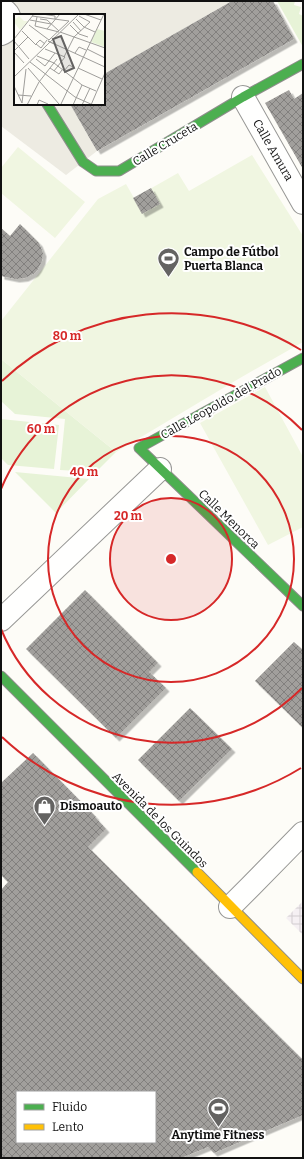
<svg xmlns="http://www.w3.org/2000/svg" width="304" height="1159" viewBox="0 0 304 1159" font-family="Bitter,serif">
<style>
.industrial{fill:url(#industrial-grid)}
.garden{fill:#e7f3d7}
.pitch{fill:#f0f6e1}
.plaza{fill:#edebe2}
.building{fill:url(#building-cross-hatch);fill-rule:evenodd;filter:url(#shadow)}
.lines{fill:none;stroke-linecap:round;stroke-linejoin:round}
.street-casing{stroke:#979795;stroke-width:24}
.fast-casing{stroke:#8e8d8b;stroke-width:11}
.slow-casing{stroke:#8e8d8b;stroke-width:11}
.street{stroke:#fffffe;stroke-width:22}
.fast{stroke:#4caf50;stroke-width:9}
.slow{stroke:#ffc107;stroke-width:9}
.ring{fill:none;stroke:#d62828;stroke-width:2}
.labels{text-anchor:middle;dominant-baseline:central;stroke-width:4;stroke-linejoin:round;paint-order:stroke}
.street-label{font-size:12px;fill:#111;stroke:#fff}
.poi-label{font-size:12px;font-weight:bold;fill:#111;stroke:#fff;text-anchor:start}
.inset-road{fill:none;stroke:#9f9e9b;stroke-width:1}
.view{fill:#646362;fill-opacity:0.15;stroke:#646362;stroke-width:2}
.inset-edge{fill:none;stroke:#111;stroke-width:2}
.centre{fill:#d62828;stroke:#fff;stroke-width:2}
.ring-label{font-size:12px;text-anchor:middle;font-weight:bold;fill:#d62828;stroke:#fff;stroke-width:4;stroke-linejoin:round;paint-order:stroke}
</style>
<defs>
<pattern id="industrial-grid" width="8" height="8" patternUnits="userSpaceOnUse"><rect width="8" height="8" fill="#f5f0f3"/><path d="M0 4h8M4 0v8" fill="none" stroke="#d1cdcf"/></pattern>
<pattern id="building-cross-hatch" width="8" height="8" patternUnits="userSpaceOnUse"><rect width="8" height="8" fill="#a19f9c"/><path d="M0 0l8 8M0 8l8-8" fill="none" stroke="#82807e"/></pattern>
<filter id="shadow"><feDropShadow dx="3.5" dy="3.5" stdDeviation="0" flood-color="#0004"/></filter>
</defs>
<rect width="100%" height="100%" fill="#fdfcf7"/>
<path class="industrial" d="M303,901V935L286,918Z"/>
<path class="garden" d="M277,1H295L294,5L301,7L299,14L303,16V47Z
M1,359L116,452L96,472L60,470L65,419L15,414L1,401Z
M1,419L59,425L54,469L8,465L1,458Z
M15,472L89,479L56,513Z"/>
<path class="pitch" d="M18,147L85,202L55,238L1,193V168Z
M252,155L303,236V342L240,378L116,452L1,359V321L98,199L126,184L134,198L178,173L189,191Z
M265,387L303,457V527L268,545L200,423Z"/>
<path class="plaza" d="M1,1H232L104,74V15H15V104H70L97,151L66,175L1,126Z"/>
<path class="building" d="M232,1H273L294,39L97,151L70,104H104V74Z
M289,90L294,99L303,93V169L265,103Z
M151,188L160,204L142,214L133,198Z
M20,224L39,243L43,253L42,261L38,269L35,273L25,278L16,279L1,276V228L10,236Z
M85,590L158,663L149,672L166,688L116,738L26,649Z
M294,642L303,650V728L255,681Z
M190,708L232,749L179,801L138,760Z
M33,753L96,817H95L106,829L88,847L303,1060V1115L214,1153L208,1147L181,1158H1V890L8,882L1,875V783ZM17,1092H155V1142H17Z"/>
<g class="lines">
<defs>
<path id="street" d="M1,9C13,12 13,30 1,34
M243,97L303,203
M1,620L160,469
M230,907L251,886L303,833"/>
<path id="fast" d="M47,104L83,162L96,171H119L243,97L303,64
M303,358L139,448L303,606
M1,676L197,872"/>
<path id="slow" d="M197,872L303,979"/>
</defs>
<use href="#street" class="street-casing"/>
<use href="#fast" class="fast-casing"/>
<use href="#slow" class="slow-casing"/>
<use href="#street" class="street"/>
<use href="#fast" class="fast"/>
<use href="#slow" class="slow"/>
</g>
<circle cx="171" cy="559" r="61" fill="#d62828" fill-opacity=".12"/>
<g class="ring">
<circle cx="171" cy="559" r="61"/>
<circle cx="171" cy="559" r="123"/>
<path d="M302 688A184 184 0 0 1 1 629M1 489A184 184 0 0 1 302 430"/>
<path d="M301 768A246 246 0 0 1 2 737M2 381A246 246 0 0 1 301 350"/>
</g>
<defs>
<symbol id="stadium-pin" viewBox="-11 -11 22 30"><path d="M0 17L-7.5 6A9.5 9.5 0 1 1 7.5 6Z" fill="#646362" stroke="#fff"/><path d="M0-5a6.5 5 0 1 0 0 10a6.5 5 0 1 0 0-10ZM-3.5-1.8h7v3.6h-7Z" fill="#fff"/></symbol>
<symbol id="shop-pin" viewBox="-11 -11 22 30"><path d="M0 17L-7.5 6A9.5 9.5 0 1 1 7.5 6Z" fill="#646362" stroke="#fff"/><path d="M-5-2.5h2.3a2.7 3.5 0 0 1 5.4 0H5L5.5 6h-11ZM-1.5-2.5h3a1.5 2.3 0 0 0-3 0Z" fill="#fff"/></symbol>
</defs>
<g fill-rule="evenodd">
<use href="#stadium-pin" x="156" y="246" width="25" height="34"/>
<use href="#shop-pin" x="32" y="794" width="25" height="34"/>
<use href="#stadium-pin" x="206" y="1096" width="25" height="34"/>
</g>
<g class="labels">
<g class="street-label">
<text transform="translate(165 144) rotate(-31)">Calle Cruceta</text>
<text transform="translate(273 150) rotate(60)">Calle Amura</text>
<text transform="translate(221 403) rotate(-29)">Calle Leopoldo del Prado</text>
<text transform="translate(229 519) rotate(44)">Calle Menorca</text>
<text transform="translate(160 820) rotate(45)">Avenida de los Guindos</text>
</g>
<g class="poi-label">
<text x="184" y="252">Campo de Fútbol<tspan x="184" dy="14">Puerta Blanca</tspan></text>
<text x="60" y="806">Dismoauto</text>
<text x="218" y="1135" text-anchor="middle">Anytime Fitness</text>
</g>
</g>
<g transform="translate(14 14)">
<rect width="91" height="91" fill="#fdfcf7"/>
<path d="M83,15L91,17V33L77,28Z" fill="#e7f3d7"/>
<path d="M5,2L10,7H14L6,16L0,8V3L2,5Z" fill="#f0f6e1"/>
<path class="inset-road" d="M28,0L41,2V5M70,0L87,6M18,2L55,7M23,3L21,12L45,18M26,5L33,6L45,17M62,5L70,13L81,18M16,6L37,10M59,8L67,17M15,11L35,26L55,7M56,11L65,20L74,23M33,15L46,0M8,17L22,31M46,18L91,34M0,25L20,0M0,27L15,45M22,30L27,34L33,26M22,30L26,26L31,30M40,30L34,27L91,53M31,35L51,43L40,57M73,35L91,44M0,37L14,23M0,38L10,49M61,39L65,33L72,36M23,42L40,49L68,71L82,77M50,43L60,23L76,8L65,2M22,45L31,52L41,39M16,48L61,83L79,91M14,54L45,90M36,54L45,60L48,56M64,54L88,65M50,57L55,51L59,53M0,63L65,0M0,72L8,89M83,77L91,59M4,81L17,82M8,89L12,55M47,90L90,0M13,91L25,68L43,45M23,91L25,86L34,90M59,91L68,71M68,91L76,74M77,91L83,77"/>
<path class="view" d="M47,22L60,54L51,58L39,25Z"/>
<rect width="91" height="91" class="inset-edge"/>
</g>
<circle cx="171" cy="559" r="6" class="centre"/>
<g class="ring-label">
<text x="67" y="340">80 m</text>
<text x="41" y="433">60 m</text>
<text x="84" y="476">40 m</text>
<text x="128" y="520">20 m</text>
</g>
<rect width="304" height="1159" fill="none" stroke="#111111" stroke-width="4"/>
<rect x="16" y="1091" width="140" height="52" fill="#ffffff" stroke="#a0a0a0"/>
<rect x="24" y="1104" width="20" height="6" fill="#4caf50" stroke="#a0a0a0"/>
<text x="52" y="1111" font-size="12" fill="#111111">Fluido</text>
<rect x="24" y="1124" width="20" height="6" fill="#ffc107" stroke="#a0a0a0"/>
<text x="52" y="1131" font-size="12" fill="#111111">Lento</text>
</svg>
